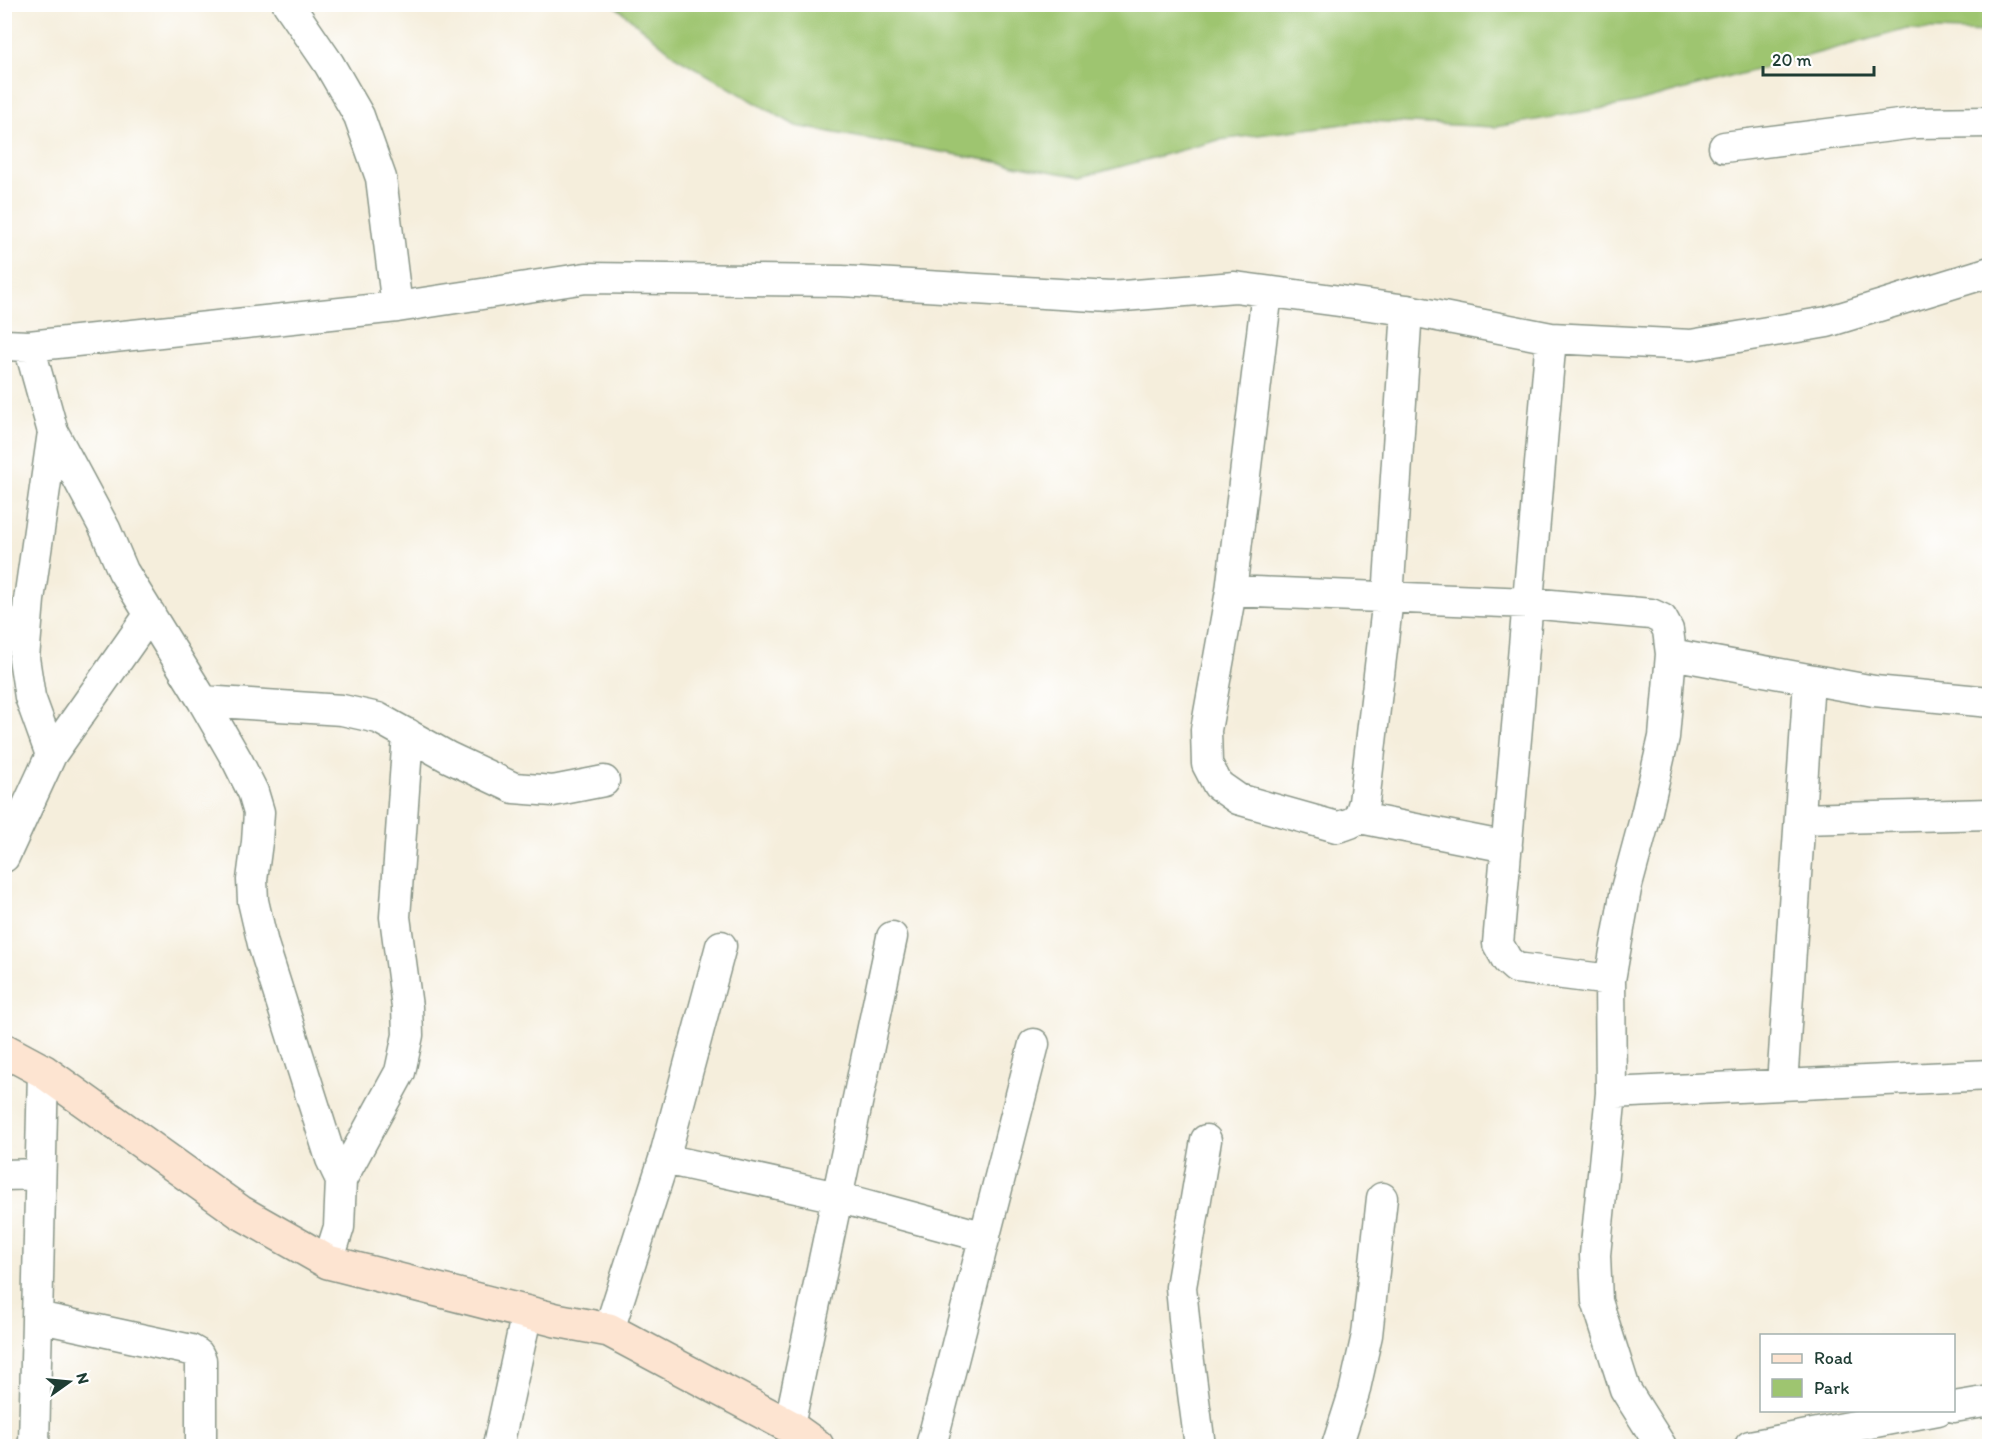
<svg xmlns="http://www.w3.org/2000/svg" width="1994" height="1451" viewBox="0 0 1994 1451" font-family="Itim,sans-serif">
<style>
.green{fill:#9ec570;stroke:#5e8152;stroke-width:1.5}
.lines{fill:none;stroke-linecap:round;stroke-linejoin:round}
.street-casing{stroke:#8a9688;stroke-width:33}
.secondary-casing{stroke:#8a9688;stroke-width:36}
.street{stroke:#fff;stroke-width:30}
.secondary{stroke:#fde4d1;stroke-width:33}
</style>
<rect width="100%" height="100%" fill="#fff"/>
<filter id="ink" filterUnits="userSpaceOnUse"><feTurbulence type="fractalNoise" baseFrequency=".0167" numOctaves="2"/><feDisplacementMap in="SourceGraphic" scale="12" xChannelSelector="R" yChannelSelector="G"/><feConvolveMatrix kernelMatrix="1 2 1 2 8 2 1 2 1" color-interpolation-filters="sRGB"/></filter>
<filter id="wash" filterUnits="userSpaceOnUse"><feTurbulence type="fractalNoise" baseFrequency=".008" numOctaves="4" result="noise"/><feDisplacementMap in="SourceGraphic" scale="24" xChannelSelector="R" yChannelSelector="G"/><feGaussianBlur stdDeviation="1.35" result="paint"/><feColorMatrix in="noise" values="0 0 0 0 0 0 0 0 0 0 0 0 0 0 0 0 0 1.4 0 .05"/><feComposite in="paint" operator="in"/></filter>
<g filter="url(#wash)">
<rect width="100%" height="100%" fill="#f5eedc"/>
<path class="green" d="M1989,4V32L1907,29L1634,103L1495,127L1367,121L1219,140L1082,177L796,126L678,58L614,5Z"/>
</g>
<g filter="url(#ink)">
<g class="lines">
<defs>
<path id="street" d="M288,4L329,64L359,116L381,178L397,307
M1724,147L1915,123L1990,122
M1267,292L1231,591L1206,730L1207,764L1218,785L1238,799L1337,827C1356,823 1359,820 1364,802L1388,598L1407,310
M1551,338L1498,944L1507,960L1516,968L1610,980
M4,345L29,346L397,307L586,278L842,281L1111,297L1235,287L1407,310L1551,338L1691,345L1827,322L1990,272
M29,346L53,432L105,529L123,571L203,701L238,762L253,792L259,812L257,842L252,880L253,901L263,944L331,1159L341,1180L339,1227L328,1262
M1231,591L1529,603L1651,614L1662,619L1668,630L1671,654L1664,737L1646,815L1626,889L1610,980L1611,1093L1595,1255L1597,1301L1625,1389L1661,1446
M1671,654L1874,691L1990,702
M203,701L342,710L378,718L448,757L514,788L553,791L604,781
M51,755L30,697L24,658L29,600L53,432
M1360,818L1507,847
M1800,819L1990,814
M4,857L51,755L150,614
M1782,1085L1809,680
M1611,1093L1990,1075
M664,1159L837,1197L985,1237
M4,1175L40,1174
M341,1180L400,1072L408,1035L407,1007L395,917L408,734
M37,1317L191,1350L198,1354L201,1360V1446
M609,1330L664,1159L721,946
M1954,1407L1990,1401
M789,1426L892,937
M32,1446L34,1444L43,1071
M498,1446L527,1312
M931,1446L1034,1044
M1200,1446L1186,1339L1181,1287L1206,1140
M1337,1446L1354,1393L1367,1335L1382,1198
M1750,1446L1938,1410"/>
<path id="secondary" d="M4,1050L43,1071L240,1212L328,1262L556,1320L609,1330L789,1426L817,1446"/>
</defs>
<use href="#street" class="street-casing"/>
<use href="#secondary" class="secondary-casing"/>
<use href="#street" class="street"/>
<use href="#secondary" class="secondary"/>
</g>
</g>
<rect width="1994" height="1451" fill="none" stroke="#fff" stroke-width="24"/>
<rect x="1760" y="1334" width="195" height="78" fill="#ffffff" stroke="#a5b1ae" stroke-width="1.5"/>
<rect x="1772" y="1354" width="30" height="9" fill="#fde4d1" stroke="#a5b1ae" stroke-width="1.5"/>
<text x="1814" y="1364" font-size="18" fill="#1f3d34">Road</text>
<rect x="1772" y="1379" width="30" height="18" fill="#9ec570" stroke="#a5b1ae" stroke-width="1.5"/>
<text x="1814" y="1394" font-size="18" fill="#1f3d34">Park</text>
<g transform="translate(69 1382) rotate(75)" stroke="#ffffff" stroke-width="4.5" paint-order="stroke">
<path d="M0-4.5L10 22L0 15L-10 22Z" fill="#1f3d34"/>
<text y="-9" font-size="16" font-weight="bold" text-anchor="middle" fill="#1f3d34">N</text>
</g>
<path d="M1763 66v9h111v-9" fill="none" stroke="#1f3d34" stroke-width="3"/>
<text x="1772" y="66" font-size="18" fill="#1f3d34" stroke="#ffffff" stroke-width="4.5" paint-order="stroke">20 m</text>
</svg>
